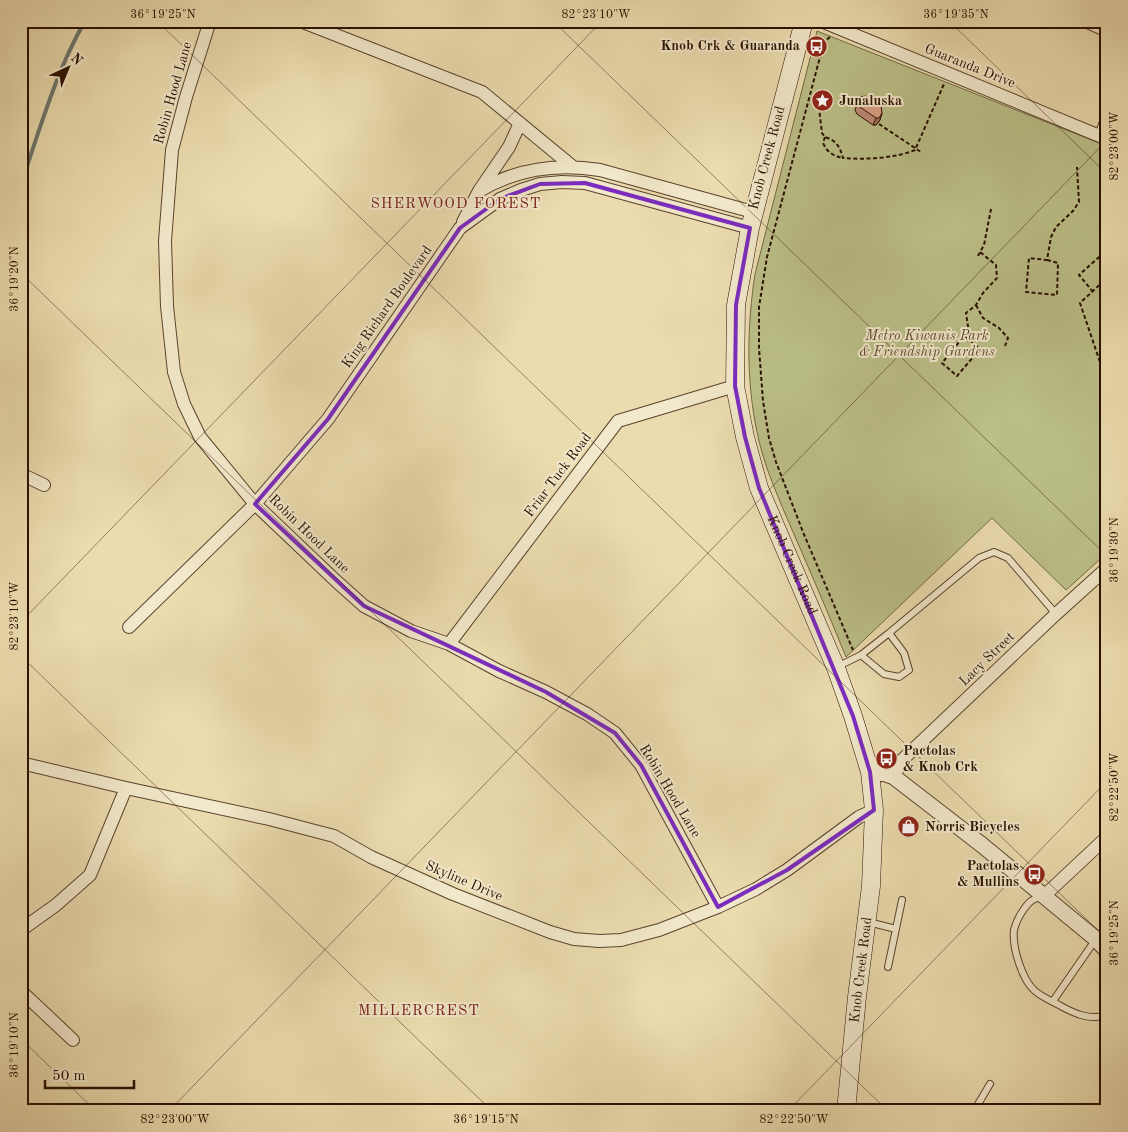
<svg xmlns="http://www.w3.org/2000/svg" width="1128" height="1132" viewBox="0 0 1128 1132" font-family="'Old Standard TT',serif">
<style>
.green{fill:#bbbf88;stroke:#726844}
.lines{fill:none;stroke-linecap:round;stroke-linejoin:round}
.stream{stroke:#6d766c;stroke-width:4}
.service-casing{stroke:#5a432c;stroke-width:8}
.minor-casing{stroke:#5a432c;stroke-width:14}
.tertiary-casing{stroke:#5a432c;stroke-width:17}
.secondary-casing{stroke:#291000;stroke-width:19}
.path{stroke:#291000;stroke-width:2;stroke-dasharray:4 2.5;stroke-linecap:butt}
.service{stroke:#f2e8cb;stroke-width:6}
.minor{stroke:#f2e8cb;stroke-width:12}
.tertiary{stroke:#f2e8cb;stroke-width:15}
.secondary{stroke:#f2e8cb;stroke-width:18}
.wall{fill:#bf8b76;stroke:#291000}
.shaded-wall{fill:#9b7160;stroke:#291000}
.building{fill:#dea289;stroke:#291000}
.marked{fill:none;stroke:#7b2cbf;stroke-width:4;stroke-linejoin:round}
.ticks{fill:none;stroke:#291000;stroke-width:1;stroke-opacity:0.45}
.labels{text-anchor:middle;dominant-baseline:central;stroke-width:4;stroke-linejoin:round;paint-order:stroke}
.poi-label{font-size:14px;font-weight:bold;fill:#291000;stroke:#f2e8cb;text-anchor:start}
.street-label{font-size:14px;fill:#291000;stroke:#f2e8cb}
.park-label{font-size:14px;font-style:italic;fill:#5c4d30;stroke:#f2e8cb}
.neighbourhood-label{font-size:15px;letter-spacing:1px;fill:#7a1f14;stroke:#f2e8cb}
.neatline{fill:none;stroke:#291000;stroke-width:2}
.ticks-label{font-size:12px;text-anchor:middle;fill:#291000}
</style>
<rect width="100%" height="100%" fill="#ebdcaf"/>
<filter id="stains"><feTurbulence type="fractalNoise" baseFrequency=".004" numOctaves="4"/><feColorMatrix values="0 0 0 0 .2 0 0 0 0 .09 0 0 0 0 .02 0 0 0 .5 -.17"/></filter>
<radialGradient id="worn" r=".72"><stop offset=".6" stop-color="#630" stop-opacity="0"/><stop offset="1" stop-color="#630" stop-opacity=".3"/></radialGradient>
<path class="green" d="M817,31L1107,146V553L1066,590L992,518L846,657C829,615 811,573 793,532C779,499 764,467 757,432C746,379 747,327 755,274Z"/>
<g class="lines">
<path class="stream" d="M21,184C40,129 56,71 85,21"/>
<defs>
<path id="service" d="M1078,21L1107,34
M1098,135L1107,111
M861,655L884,674L899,677L909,670L904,653L889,633L979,558L994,552L1008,558L1056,614
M837,667L861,655L889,633
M1042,897C1033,898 1029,902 1024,909C1019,916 1016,922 1014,930C1012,947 1022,980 1035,991C1042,997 1051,1001 1059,1005C1073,1013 1090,1021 1107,1015
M868,922L896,929
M888,967L902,900
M1053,1001L1096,939
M974,1111L990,1084"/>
<path id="minor" d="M210,21L186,97L172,150L165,241L167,306L174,372L184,404L200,437L255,504L336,581L364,606L411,631L449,644L499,671L546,692L587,714L615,733L641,765L718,907
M300,21L482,92L573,167
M821,21L1107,139
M479,191C516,169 557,163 600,170L753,212
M463,222L479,191L509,147L520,123
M21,474L44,485
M129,627L255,504L328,419L460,228L500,199L521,190L540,184L562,182L585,183L750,228
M449,644L618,421L735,386
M21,763L126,788L269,819L334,836L371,857L453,894L550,932L574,939L599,941L621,940L659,930L718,907L756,889L787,870L859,817L874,810
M894,777L901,761L1056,614L1107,568
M1044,896L1107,837
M21,930L56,905L90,875L126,788
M21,991L73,1040"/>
<path id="tertiary" d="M870,772L886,774L894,777L982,845L1096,939L1107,951"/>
<g id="secondary">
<path id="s1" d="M804,21L750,228L736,305L735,386L745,437L759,488L836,668L853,716L870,772L874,810L871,886L857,997L846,1111"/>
</g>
</defs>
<use href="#service" class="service-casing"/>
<use href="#minor" class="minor-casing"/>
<use href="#tertiary" class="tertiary-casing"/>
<use href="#secondary" class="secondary-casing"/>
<path class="path" d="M830,37L824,42L767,257L759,307V348L763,401L769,438L776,462L803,532L853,650
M818,100L822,133L825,137C837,141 840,147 843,158C865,160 896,158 915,150L944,84
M879,124L921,152
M825,137L823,143C827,152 833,156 843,158
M978,256L984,245L991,209
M1047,260L1058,263L1057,295L1026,292L1029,258L1047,260L1051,237L1056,227L1073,211L1079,202L1077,167
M1093,292L1079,275L1107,250
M976,305L983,318L999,328L1008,338L1005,346
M970,340L980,349L957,376L942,363L964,336L970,340L966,313L976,305L983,293L997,278L996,265L980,252
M1102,368L1080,303L1107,278"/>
<use href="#service" class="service"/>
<use href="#minor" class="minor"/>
<use href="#tertiary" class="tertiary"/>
<use href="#secondary" class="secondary"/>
</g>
<path class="wall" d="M860,97L882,113L880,120L876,125H873L857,114L855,110Z"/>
<path class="shaded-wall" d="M882,113L880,120L876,125H873L876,118Z"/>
<path class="building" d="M865,96L881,106L882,113L879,118H876L860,107L857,103L860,97Z"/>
<path class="marked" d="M585,183L750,228L736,305L735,386L745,437L759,488L853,716L870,772L874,810L787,870L718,907L641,765L615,733L546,692L364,606L255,504L328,419L460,228L500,199L540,184Z"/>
<path class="ticks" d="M157,21L1107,939M553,21L1107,556M949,21L1107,174M21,273L888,1111M21,622L602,21M21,656L492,1111M21,1039L96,1111M169,1111L1107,140M788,1111L1107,781"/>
<defs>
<symbol id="bus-disc" viewBox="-11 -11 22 22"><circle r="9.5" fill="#8f2418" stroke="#f2e8cb"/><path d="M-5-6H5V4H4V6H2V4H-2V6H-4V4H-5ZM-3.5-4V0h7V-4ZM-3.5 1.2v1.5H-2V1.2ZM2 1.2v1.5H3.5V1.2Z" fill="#fff"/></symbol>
<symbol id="sight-disc" viewBox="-11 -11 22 22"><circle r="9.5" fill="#8f2418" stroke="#f2e8cb"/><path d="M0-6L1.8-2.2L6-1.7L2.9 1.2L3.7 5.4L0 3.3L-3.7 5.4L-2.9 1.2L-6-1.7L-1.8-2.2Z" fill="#fff"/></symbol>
<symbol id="shop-disc" viewBox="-11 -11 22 22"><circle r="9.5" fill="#8f2418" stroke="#f2e8cb"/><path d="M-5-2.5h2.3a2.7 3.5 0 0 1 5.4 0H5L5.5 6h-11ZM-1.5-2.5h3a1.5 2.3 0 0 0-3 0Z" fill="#fff"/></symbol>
</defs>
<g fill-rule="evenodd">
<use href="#bus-disc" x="804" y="34" width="25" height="25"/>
<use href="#sight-disc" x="810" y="88" width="25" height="25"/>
<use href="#bus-disc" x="874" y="746" width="25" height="25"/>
<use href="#shop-disc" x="896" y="814" width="25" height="25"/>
<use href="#bus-disc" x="1022" y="862" width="25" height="25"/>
</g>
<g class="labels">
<g class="poi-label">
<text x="800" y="46" text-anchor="end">Knob Crk &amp; Guaranda</text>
<text x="839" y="101">Junaluska</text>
<text x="903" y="751">Pactolas<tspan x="903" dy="16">&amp; Knob Crk</tspan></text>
<text x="925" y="827">Norris Bicycles</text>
<text x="1019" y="866" text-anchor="end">Pactolas<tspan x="1019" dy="16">&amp; Mullins</tspan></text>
</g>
<g class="street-label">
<text transform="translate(970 66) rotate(22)">Guaranda Drive</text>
<text transform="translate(173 93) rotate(-74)">Robin Hood Lane</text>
<text transform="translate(767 158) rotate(-75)">Knob Creek Road</text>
<text transform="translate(387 307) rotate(-55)">King Richard Boulevard</text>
<text transform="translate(558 475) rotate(-53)">Friar Tuck Road</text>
<text transform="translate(309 534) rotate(44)">Robin Hood Lane</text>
<text stroke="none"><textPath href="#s1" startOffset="562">Knob Creek Road</textPath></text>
<text transform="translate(987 659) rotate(-44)">Lacy Street</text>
<text transform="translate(670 791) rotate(59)">Robin Hood Lane</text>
<text transform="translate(464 881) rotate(23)">Skyline Drive</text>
<text transform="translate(861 970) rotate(-83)">Knob Creek Road</text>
</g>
<g class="park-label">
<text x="927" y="336">Metro Kiwanis Park<tspan x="927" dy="16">&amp; Friendship Gardens</tspan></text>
</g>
<g class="neighbourhood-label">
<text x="456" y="204">SHERWOOD FOREST</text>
<text x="419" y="1011">MILLERCREST</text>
</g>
</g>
<rect width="1128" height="1132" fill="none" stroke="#ebdcaf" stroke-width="55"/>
<g transform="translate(68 68) rotate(44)" stroke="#f2e8cb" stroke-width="4" paint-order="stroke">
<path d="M0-4L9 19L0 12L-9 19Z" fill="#291000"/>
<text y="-8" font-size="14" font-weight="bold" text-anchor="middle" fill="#291000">N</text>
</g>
<path d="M45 1080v8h89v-8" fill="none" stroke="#291000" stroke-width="2.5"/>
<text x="52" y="1080" font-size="15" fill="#291000" stroke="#f2e8cb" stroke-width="4" paint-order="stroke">50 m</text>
<rect x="28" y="28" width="1072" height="1076" class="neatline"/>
<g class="ticks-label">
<text x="163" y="18">36°19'25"N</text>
<text x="596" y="18">82°23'10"W</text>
<text x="956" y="18">36°19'35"N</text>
<text transform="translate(1114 146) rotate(-90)" y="4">82°23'00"W</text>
<text transform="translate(14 279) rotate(-90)" y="4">36°19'20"N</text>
<text transform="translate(1114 550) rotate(-90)" y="4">36°19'30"N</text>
<text transform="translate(14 616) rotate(-90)" y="4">82°23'10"W</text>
<text transform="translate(1114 787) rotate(-90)" y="4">82°22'50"W</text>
<text transform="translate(1114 933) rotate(-90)" y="4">36°19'25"N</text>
<text transform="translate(14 1045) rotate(-90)" y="4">36°19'10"N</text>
<text x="175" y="1123">82°23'00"W</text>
<text x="486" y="1123">36°19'15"N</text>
<text x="794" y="1123">82°22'50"W</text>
</g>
<rect width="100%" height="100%" filter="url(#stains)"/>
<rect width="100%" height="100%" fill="url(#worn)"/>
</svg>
